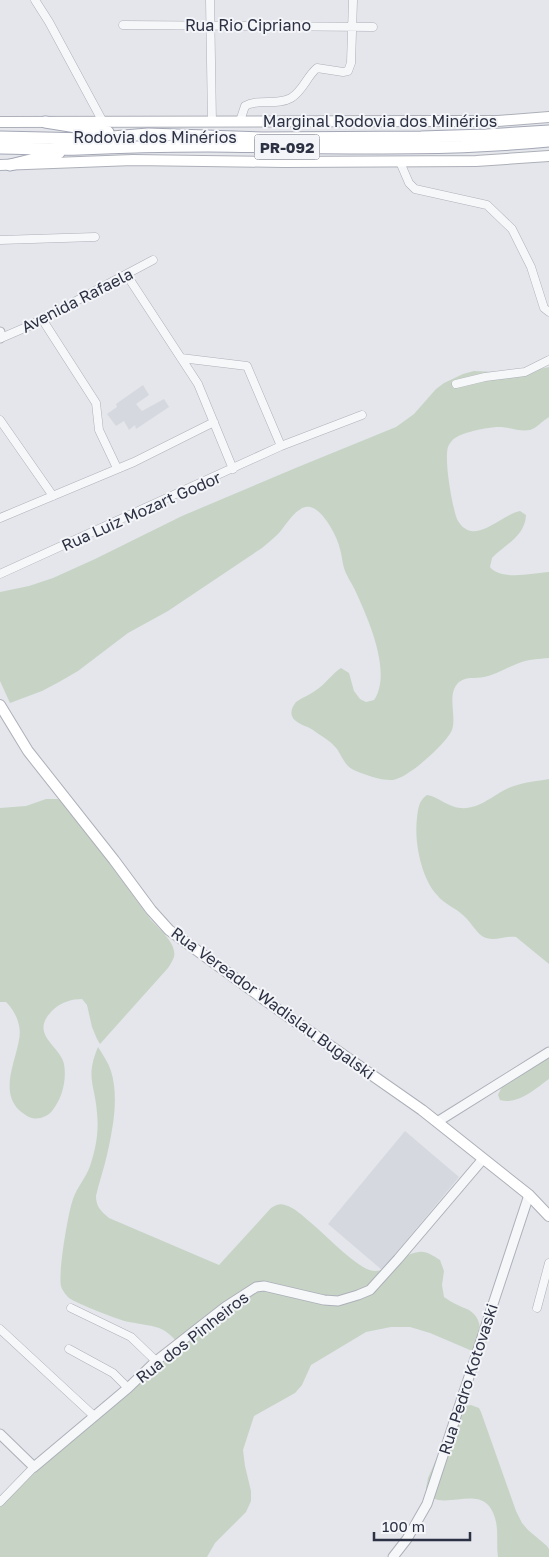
<svg xmlns="http://www.w3.org/2000/svg" width="549" height="1557" viewBox="0 0 549 1557" font-family="'Golos Text',sans-serif">
<style>
.built{fill:#d6d8e0}
.green{fill:#c7d4c5}
.lines{fill:none;stroke-linecap:round;stroke-linejoin:round}
.minor-casing{stroke:#adb0b9;stroke-width:9}
.tertiary-casing{stroke:#adb0b9;stroke-width:11}
.secondary-casing{stroke:#adb0b9;stroke-width:12}
.primary-casing{stroke:#a4a8b6;stroke-width:13}
.minor{stroke:#f6f7f9;stroke-width:8}
.tertiary{stroke:#f6f7f9;stroke-width:9}
.secondary{stroke:#fff;stroke-width:10}
.primary{stroke:#fff;stroke-width:11}
.labels{text-anchor:middle;dominant-baseline:central;stroke-width:4;stroke-linejoin:round;paint-order:stroke}
.shield{fill:#f4f5f8;stroke:#686c79;stroke-width:1}
.shield-label{font-size:15px;font-weight:bold;fill:#2c3143}
.street-label{font-size:16px;fill:#2c3143;stroke:#f4f5f8}
</style>
<rect width="100%" height="100%" fill="#e4e6eb"/>
<path class="built" d="M143,385L149,395L136,404L142,411L164,399L169,407L136,429L135,425L129,430L124,421L116,426L107,414L117,407L116,404Z
M405,1131L459,1177L382,1270L328,1224Z"/>
<path class="green" d="M549,367V417C542,421 537,428 530,430C520,432 510,427 499,427C488,427 464,432 455,438C452,440 449,444 448,447C444,460 452,506 457,519C460,525 465,530 471,531C485,534 505,514 520,511L526,515C525,537 505,544 492,558L490,567C501,581 533,573 549,572V658C539,659 528,659 519,663C508,667 496,675 484,677C475,679 467,676 459,682C446,694 457,715 452,730C446,744 408,778 393,780C382,781 366,775 356,771C345,767 343,758 337,749C331,741 321,736 313,730C307,726 294,723 292,716C290,711 293,706 296,702C303,697 312,694 319,688C327,682 332,674 341,668L349,673L354,691L360,699L366,702L374,700C393,672 367,616 354,588C351,582 346,575 344,568C342,562 342,555 340,549C338,538 323,509 310,507C297,505 287,524 279,533C274,538 268,543 262,548L168,611L128,633L78,671L59,682L42,691L10,703L0,681V592L29,586L53,578L95,559L182,516L298,467L396,427L414,414L436,389L444,383L463,374L474,371L519,373Z
M549,779V964L516,937C505,935 493,943 482,936C475,931 471,922 464,916C456,908 444,904 437,895C421,878 414,841 417,818C418,809 419,800 427,795C439,797 448,807 460,808C481,810 495,792 514,786C525,782 538,781 549,779Z
M46,799H58L70,809L151,920C159,929 177,943 174,957C173,960 170,965 168,968L100,1044L97,1039L92,1027L87,1005L82,999C72,999 62,1002 54,1009C27,1034 60,1045 64,1064C67,1080 62,1099 52,1111C48,1116 39,1120 32,1118C27,1117 23,1113 19,1110C0,1091 15,1063 19,1040C22,1026 16,1012 6,1002H0V808L26,806Z
M98,1047C103,1055 108,1062 111,1071C119,1097 113,1129 107,1155C104,1169 99,1182 96,1196C96,1207 101,1211 109,1218L219,1265L271,1208C276,1205 280,1203 285,1205C295,1208 303,1216 310,1222C328,1237 344,1255 363,1267C385,1281 398,1254 419,1252C427,1251 433,1256 440,1260L444,1271L442,1285L444,1297C452,1303 460,1306 469,1310C485,1320 480,1338 477,1353L430,1333L410,1327H391L366,1332L311,1365L302,1385L295,1393L254,1416L243,1450L245,1466L251,1491V1501L246,1512L215,1543L207,1557H0V1502L31,1472L182,1347C175,1340 168,1331 159,1328C150,1325 139,1324 129,1322C118,1320 78,1304 69,1298C66,1295 62,1290 61,1286C58,1273 68,1213 73,1199C77,1187 86,1178 90,1166C96,1148 99,1132 97,1113C95,1084 85,1078 98,1047Z
M549,1051V1079C535,1089 518,1105 500,1100L498,1095C506,1074 531,1063 549,1051Z
M471,1405L479,1408L481,1412L516,1511L522,1523L528,1530L547,1546L549,1549V1557H498C496,1544 499,1531 495,1518C486,1487 460,1503 438,1500C434,1499 431,1496 428,1494L426,1488L428,1478L459,1407Z"/>
<g class="lines">
<defs>
<path id="minor" d="M35,0L49,22L103,122
M210,0L212,122
M123,25L373,27
M240,121L245,106C259,98 277,106 291,98C303,91 307,76 317,68L343,72L348,71L351,63L353,0
M400,162L409,183L415,189L487,205L512,229L531,267L544,308L549,312
M0,240L95,237
M125,275L130,280L198,384L233,469
M42,319L96,403L99,430L117,468
M1,338L29,326L153,260
M181,358L247,366L281,446
M456,384L485,377L525,372L549,360
M0,420L53,496
M0,518L134,462L214,422
M0,574L281,446L362,415
M71,1308L131,1337L156,1361
M537,1308L549,1263
M0,1329L94,1416
M69,1349L113,1373L128,1388
M0,1502L34,1467"/>
<path id="tertiary" d="M0,332V338
M437,1122L549,1052
M0,1434L34,1467L128,1388L156,1361L225,1307L256,1287L264,1286L324,1300L338,1301L358,1295L370,1290L398,1259L483,1159
M393,1557L407,1539L427,1504L529,1195"/>
<path id="secondary" d="M0,122L444,121H498L549,117
M0,165L133,160L284,162L476,161L549,156
M0,705L28,751L114,860L151,910L169,930L276,1008L422,1110L529,1195L549,1216"/>
<path id="primary" d="M45,122L108,132
M0,137L89,139L148,134L263,138L421,137L486,135L549,131
M0,148C26,148 53,150 80,149C122,147 165,146 208,146C321,147 437,152 549,141
M10,165L59,153"/>
</defs>
<use href="#minor" class="minor-casing"/>
<use href="#tertiary" class="tertiary-casing"/>
<use href="#secondary" class="secondary-casing"/>
<use href="#primary" class="primary-casing"/>
<use href="#minor" class="minor"/>
<use href="#tertiary" class="tertiary"/>
<use href="#secondary" class="secondary"/>
<use href="#primary" class="primary"/>
</g>
<g class="labels">
<rect class="shield" x="254.5" y="134.5" width="65" height="25" rx="4"/>
<g class="shield-label">
<text x="287" y="147">PR-092</text>
</g>
<g class="street-label">
<text x="248" y="25">Rua Rio Cipriano</text>
<text x="380" y="121">Marginal Rodovia dos Minérios</text>
<text x="155" y="137">Rodovia dos Minérios</text>
<text transform="translate(77 300) rotate(-27)">Avenida Rafaela</text>
<text transform="translate(141 511) rotate(-24)">Rua Luiz Mozart Godor</text>
<text transform="translate(273 1003) rotate(36)">Rua Vereador Wadislau Bugalski</text>
<text transform="translate(192 1337) rotate(-38)">Rua dos Pinheiros</text>
<text transform="translate(468 1379) rotate(-72)">Rua Pedro Kotovaski</text>
</g>
</g>
<path d="M374 1532v8h96v-8" fill="none" stroke="#2c3143" stroke-width="2.5"/>
<text x="382" y="1532" font-size="15" fill="#2c3143" stroke="#f4f5f8" stroke-width="4" paint-order="stroke">100 m</text>
</svg>
